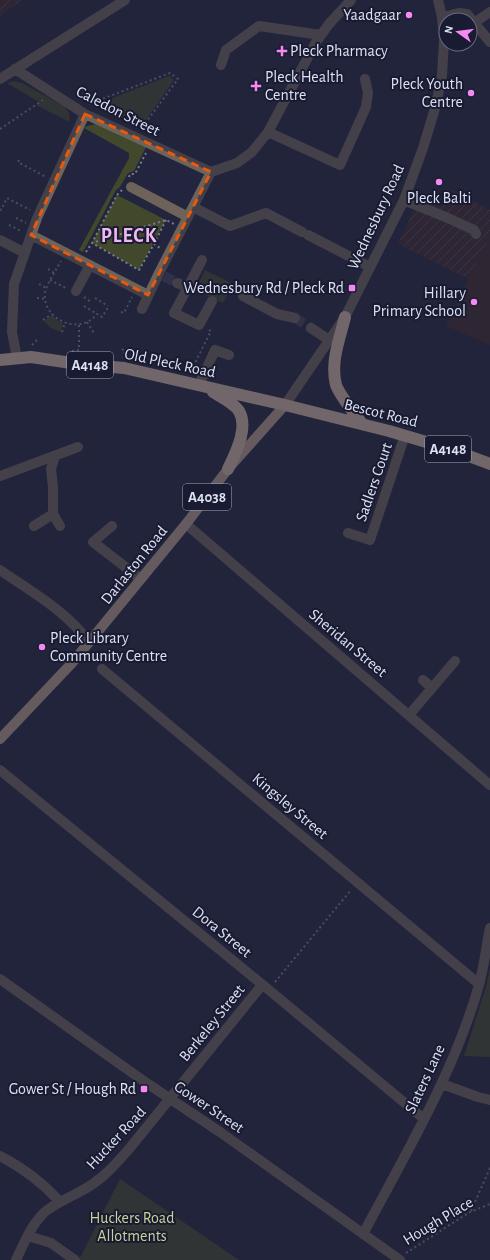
<svg xmlns="http://www.w3.org/2000/svg" width="490" height="1260" viewBox="0 0 490 1260" font-family="'Alegreya Sans',sans-serif">
<style>
.industrial{fill:url(#industrial-furrows)}
.education{fill:#3c2929}
.green{fill:#42482c}
.lines{fill:none;stroke-linecap:round;stroke-linejoin:round}
.minor-tunnel{stroke:#3e4158;stroke-width:10;stroke-dasharray:10 5;stroke-linecap:butt}
.path{stroke:#797c91;stroke-width:2;stroke-dasharray:2 3;stroke-linecap:butt}
.minor{stroke:#6e635a;stroke-width:10}
.major{stroke:#b59e8b;stroke-width:10}
.highway{stroke:#d1b59f;stroke-width:12}
.marked{fill:none;stroke:#e8590c;stroke-width:3;stroke-dasharray:8 5;stroke-linejoin:round}
.poi-dot{fill:#f389f1;stroke:#181b32;stroke-width:1.5}
.labels{text-anchor:middle;dominant-baseline:central;stroke-width:4;stroke-linejoin:round;paint-order:stroke}
.shield{fill:#181b32;stroke:#a3a6b8;stroke-width:1}
.shield-label{font-size:15px;font-weight:bold;fill:#dee1f1}
.poi-label{font-size:16px;fill:#dee1f1;stroke:#181b32;text-anchor:end}
.street-label{font-size:16px;fill:#dee1f1;stroke:#181b32}
.park-label{font-size:16px;fill:#c7d496;stroke:#181b32}
.district-label{font-size:20px;font-weight:bold;letter-spacing:1px;fill:#f2b7f0;stroke:#181b32}
</style>
<defs>
<pattern id="industrial-furrows" width="10" height="10" patternUnits="userSpaceOnUse"><rect width="10" height="10" fill="#3c282a"/><path d="M-1 1l2-2M0 10L10 0M9 11l2-2" fill="none" stroke="#584749"/></pattern>
</defs>
<rect width="100%" height="100%" fill="#22253d"/>
<path class="industrial" d="M0,0H22L0,16Z
M451,189L490,210V236L469,279L398,244L421,194L446,203Z"/>
<path class="education" d="M490,236V345L446,326Z"/>
<path class="green" d="M169,76L174,80L141,127L95,105Z
M14,81L22,83L65,107L69,113L70,122L36,105L39,102L7,83Z
M96,124L146,147L134,171L128,173L120,187L116,190L83,252L79,250L129,158V153L84,128L87,126Z
M117,195L166,220L139,270L92,243Z
M205,270L233,284L223,303L195,290Z
M52,315L57,320L63,323L61,332L51,328L44,321Z
M490,969V1057L464,1056L486,987Z
M120,1179L239,1260H79Z"/>
<g class="lines">
<path class="minor-tunnel" d="M164,276L177,283
M295,318L311,328"/>
<path class="path" d="M89,104L170,73L178,79L141,129
M0,129L43,100
M19,160L18,162L46,177
M129,177L130,174H135L146,153
M122,190L117,195L92,243L139,270L154,244L160,248
M0,209L1,210L7,198L30,210
M16,218L26,223
M9,225L21,231
M154,244L166,220
M86,252L92,243L166,220L174,224
M48,269L54,273L61,261
M54,273C51,279 46,286 45,293C42,320 80,336 97,314L102,317L109,306
M50,280L66,288
M39,284L46,288
M84,297L91,302
M37,298L45,299
M95,298L108,306
M84,306L97,314
M121,312L124,313L132,297
M43,320L52,314
M87,322L94,333
M62,332L65,323
M32,345L38,339
M122,349L125,351L122,357
M72,351L79,350V324
M191,371L211,331L207,329
M275,982L351,890
M471,1211L490,1168
M406,1253L470,1212L490,1204"/>
<path class="minor" d="M442,17L459,13L467,14L490,42
M474,23L490,12
M221,65L226,50L259,26L321,35
M15,69L85,114L211,172
M0,79L125,0
M268,132L340,165L366,107L368,93L365,79
M211,172L237,163L252,152L268,132L316,42L329,24L351,0
M131,187L188,217
M404,200L448,218L474,230L476,234
M193,207L230,226L266,213L302,232
M31,235L148,295
M308,235L370,267
M0,240L25,253
M177,283L188,287L174,313L199,325L212,301
M188,287L202,260
M76,291L90,265
M243,296L277,314L295,318
M142,309L159,273L211,172
M311,328L329,340
M17,358L12,332L14,284L37,218L85,114
M199,385L215,350L229,355
M285,405L345,317L404,200L423,148L436,105L442,75L444,40L442,17L438,0
M55,456L51,469L53,487V514L60,526
M0,476L78,447
M186,524L490,785
M34,526L53,514
M112,526L93,542L141,579
M348,533L370,540L405,435
M0,570C32,592 66,611 89,642
M102,669L479,984
M423,680L432,688
M409,715L455,661
M0,770L269,990L424,1119
M0,979L148,1084L220,1132L400,1260
M442,1084L478,1097L490,1100
M0,1156C23,1168 42,1182 59,1201
M363,1234C406,1153 454,1073 479,985C484,967 486,947 490,928
M28,1236L51,1243L75,1260
M16,1260C24,1243 32,1223 46,1211C57,1202 69,1198 81,1191C101,1181 115,1165 129,1149L262,985"/>
<path class="major" d="M0,739L72,663L186,524L228,469L285,405"/>
<path class="highway" d="M345,317C340,338 330,362 336,385C340,396 355,414 362,424
M0,360L31,357L78,364L124,368L285,405L389,431L450,449L490,464
M213,392C221,397 234,403 239,411C249,428 235,454 228,469"/>
</g>
<path d="M0 0H490V1260H0ZM85,114L211,172L148,295L31,235Z" fill="#22253d" fill-opacity=".55" fill-rule="evenodd"/>
<path class="marked" d="M85,114L211,172L148,295L31,235Z"/>
<g class="poi-dot">
<circle cx="409" cy="15" r="4"/>
<path d="M280 45h4v4h4v4h-4v4h-4v-4h-4v-4h4z"/>
<path d="M254 80h4v4h4v4h-4v4h-4v-4h-4v-4h4z"/>
<circle cx="471" cy="93" r="4"/>
<circle cx="439" cy="182" r="4"/>
<rect x="348" y="284" width="8" height="8" rx="2"/>
<circle cx="474" cy="302" r="4"/>
<circle cx="42" cy="647" r="4"/>
<rect x="140" y="1085" width="8" height="8" rx="2"/>
</g>
<g class="labels">
<g class="shield">
<rect x="67" y="352" width="46" height="26" rx="3"/>
<rect x="425" y="436" width="46" height="26" rx="3"/>
<rect x="183" y="484" width="48" height="26" rx="3"/>
</g>
<g class="shield-label">
<text x="90" y="365">A4148</text>
<text x="448" y="449">A4148</text>
<text x="207" y="497">A4038</text>
</g>
<g class="poi-label">
<text x="401" y="15">Yaadgaar</text>
<text x="290" y="51" text-anchor="start">Pleck Pharmacy</text>
<text x="265" y="77" text-anchor="start">Pleck Health<tspan x="265" dy="18">Centre</tspan></text>
<text x="463" y="84">Pleck Youth<tspan x="463" dy="18">Centre</tspan></text>
<text x="439" y="198" text-anchor="middle">Pleck Balti</text>
<text x="344" y="288">Wednesbury Rd / Pleck Rd</text>
<text x="466" y="293">Hillary<tspan x="466" dy="18">Primary School</tspan></text>
<text x="50" y="638" text-anchor="start">Pleck Library<tspan x="50" dy="18">Community Centre</tspan></text>
<text x="136" y="1089">Gower St / Hough Rd</text>
</g>
<g class="street-label">
<text transform="translate(118 111) rotate(27)">Caledon Street</text>
<text transform="translate(376 217) rotate(-65)">Wednesbury Road</text>
<text transform="translate(170 363) rotate(12)">Old Pleck Road</text>
<text transform="translate(381 413) rotate(14)">Bescot Road</text>
<text transform="translate(374 482) rotate(-71)">Sadlers Court</text>
<text transform="translate(134 565) rotate(-51)">Darlaston Road</text>
<text transform="translate(348 643) rotate(40)">Sheridan Street</text>
<text transform="translate(290 806) rotate(40)">Kingsley Street</text>
<text transform="translate(222 932) rotate(39)">Dora Street</text>
<text transform="translate(212 1023) rotate(-51)">Berkeley Street</text>
<text transform="translate(425 1079) rotate(-65)">Slaters Lane</text>
<text transform="translate(209 1107) rotate(34)">Gower Street</text>
<text transform="translate(116 1138) rotate(-47)">Hucker Road</text>
<text transform="translate(438 1221) rotate(-31)">Hough Place</text>
</g>
<g class="park-label">
<text x="132" y="1218">Huckers Road<tspan x="132" dy="18">Allotments</tspan></text>
</g>
<g class="district-label">
<text x="129" y="236">PLECK</text>
</g>
</g>
<g transform="translate(458 32) rotate(284)"><circle r="19" fill="#181b32" stroke="#676a7e"/>
<path d="M0-3L7 15L0 10L-7 15Z" fill="#f389f1"/>
<text y="-6" font-size="11" font-weight="bold" text-anchor="middle" fill="#dee1f1">N</text>
</g>
</svg>
